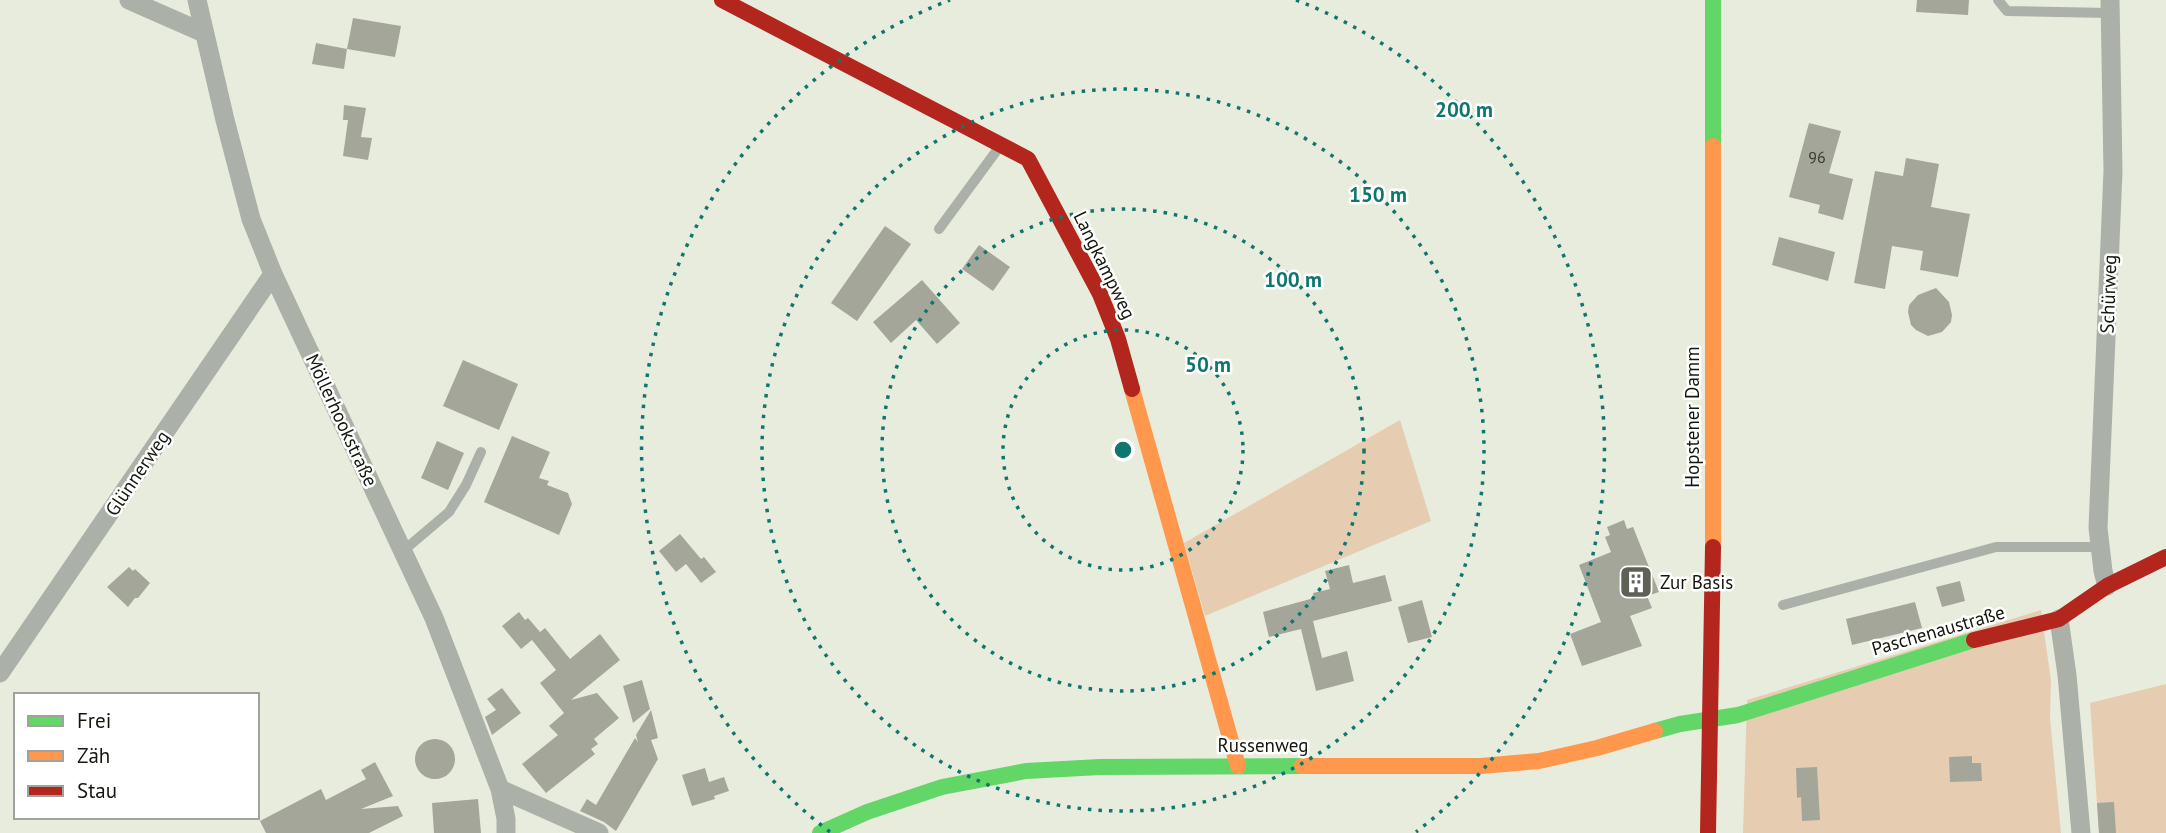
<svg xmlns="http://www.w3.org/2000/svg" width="2166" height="833" viewBox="0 0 2166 833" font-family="'PT Sans',sans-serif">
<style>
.green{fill:#e6cdb2}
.building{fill:#a5a69a}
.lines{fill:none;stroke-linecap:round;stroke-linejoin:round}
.lane{stroke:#abb1a8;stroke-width:10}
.street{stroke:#abb1a8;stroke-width:19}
.fast{stroke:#63d668;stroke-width:16}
.slow{stroke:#ff974d;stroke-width:16}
.jam{stroke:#b3261e;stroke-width:16}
.ring{fill:none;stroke:#0f766e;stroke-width:3.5;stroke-dasharray:3.5 7}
.labels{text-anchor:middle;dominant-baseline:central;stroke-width:5;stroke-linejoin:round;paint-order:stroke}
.number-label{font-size:16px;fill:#383b30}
.street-label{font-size:19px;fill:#14170d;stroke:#fff}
.poi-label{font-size:19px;fill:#14170d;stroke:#fff;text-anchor:start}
.centre{fill:#0f766e;stroke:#fff;stroke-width:3.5}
.ring-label{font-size:21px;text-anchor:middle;font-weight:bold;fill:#0f766e;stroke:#fff;stroke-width:5;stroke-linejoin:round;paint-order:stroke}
</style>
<rect width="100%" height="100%" fill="#e8ecdd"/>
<path class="green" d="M1400,420L1431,521L1205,616L1184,543Z
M2041,610L2051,681L2050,718L2061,833H1743L1747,700Z
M2166,684V833H2099L2090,703Z"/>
<path class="building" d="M1917,0H1969L1968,15L1916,12Z
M353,18L401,26L395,57L347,49Z
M316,43L347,49L344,69L312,64Z
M344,105L366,108L361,137L372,138L368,160L343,156L348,120H343Z
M1809,123L1841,131L1829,173L1853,179L1843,220L1818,213L1820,205L1789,197Z
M1906,158L1939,164L1931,207L1970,214L1958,277L1920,270L1923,251L1892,246L1885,289L1854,283L1875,171L1903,176Z
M885,226L911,244L857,321L831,303Z
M1779,237L1835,252L1828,281L1772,265Z
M979,245L1010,267L993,291L962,269Z
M922,280L960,323L937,344L916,320L891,343L873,322Z
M1936,288L1949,302L1952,315L1951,322L1942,332L1928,336L1916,330L1911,325L1908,312L1909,305L1918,295Z
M463,360L518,384L499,430L443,406Z
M512,436L550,452L539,478L549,481L547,485L568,493L572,504L559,535L484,502Z
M437,441L464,453L448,490L421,478Z
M1624,520L1627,529L1633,527L1659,592L1647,596L1652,608L1630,616L1642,646L1582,666L1570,634L1601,622L1579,565L1611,552L1605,537L1610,535L1607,527Z
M680,534L701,559L704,557L716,572L701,583L686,564L676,572L659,551Z
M1349,565L1353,583L1385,575L1392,601L1313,621L1322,658L1347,651L1354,681L1316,691L1301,629L1269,637L1263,612L1314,598L1313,593L1330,589L1325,571Z
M129,567L133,571L135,569L150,583L138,598H135L128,607L107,587Z
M1960,581L1965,601L1942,607L1936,587Z
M1422,600L1432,637L1408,643L1398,607Z
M1915,602L1922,628L1852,645L1846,619Z
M519,612L525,620L528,618L540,632L545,628L570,659L600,634L620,660L571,700L597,693L619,718L594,739L598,744L591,749L595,754L546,793L522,764L558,735L549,726L564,713L540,683L556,670L532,640L521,649L502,626Z
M642,680L650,709L633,723L623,686Z
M502,688L521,713L492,735L485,717L496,710L487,699Z
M651,710L658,738L651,740L658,759L616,831L604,822L580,811L587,799L596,805L635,738L638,742L636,735Z
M415 759a20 20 0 1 1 40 0a20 20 0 1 1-40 0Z
M1972,756V763H1981L1982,781L1950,782L1949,757Z
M375,762L393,796L361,809L398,806L403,816L369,833H266L260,821L321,789L326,800L366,779L361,770Z
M1817,767L1820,820L1802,821L1801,797L1797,798L1796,768Z
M705,768L709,782L724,777L729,791L714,796L715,799L692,806L682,775Z
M478,799L481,833H434L432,803Z
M2114,802L2116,833H2099L2097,803Z"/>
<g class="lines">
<path class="lane" d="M1998,0L2007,11L2110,13
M939,229L1000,146
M403,551L449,512L466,485L481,452
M1783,605L1996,547H2099"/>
<path class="street" d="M129,0L204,33
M197,0L225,120L251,219L273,274L434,618L500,789L506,819V833
M2107,586L2103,571L2098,528L2113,171L2110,0
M2059,619L2067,675L2081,833
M0,673L273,274
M500,789L599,833"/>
<path class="fast" d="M1713,0V146
M1655,731L1680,724L1738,715L1974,640
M820,833L867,812L942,787L1026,771L1100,767L1302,766"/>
<path class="slow" d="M1713,146V547
M1132,389L1238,766
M1302,766H1481L1539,761L1597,748L1655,731"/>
<path class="jam" d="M722,0L1028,159L1100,294L1118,339L1132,389
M1974,640L2059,619L2107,586L2166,557
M1708,833L1713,547"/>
</g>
<g class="ring">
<circle cx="1123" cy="450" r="120"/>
<circle cx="1123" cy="450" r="241"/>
<circle cx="1123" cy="450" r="361"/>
<path d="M830 832A482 482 0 0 1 950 0M1296 0A482 482 0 0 1 1416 832"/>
</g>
<defs>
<symbol id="building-square" viewBox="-11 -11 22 22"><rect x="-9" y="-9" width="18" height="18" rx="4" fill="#5e6256" stroke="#fff"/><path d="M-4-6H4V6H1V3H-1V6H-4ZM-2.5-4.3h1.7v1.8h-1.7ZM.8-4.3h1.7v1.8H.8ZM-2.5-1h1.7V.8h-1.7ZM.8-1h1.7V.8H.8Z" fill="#fff"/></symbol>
</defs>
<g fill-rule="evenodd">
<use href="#building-square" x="1617" y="563" width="38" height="38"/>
</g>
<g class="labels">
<g class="number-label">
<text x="1817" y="157">96</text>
</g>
<g class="street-label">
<text transform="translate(1105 265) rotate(64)">Langkampweg</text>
<text transform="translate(2108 294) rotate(-88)">Schürweg</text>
<text transform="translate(1692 417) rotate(-90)">Hopstener Damm</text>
<text transform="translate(342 420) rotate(65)">Möllerhookstraße</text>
<text transform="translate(137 473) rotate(-56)">Glünnerweg</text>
<text transform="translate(1938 630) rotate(-16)">Paschenaustraße</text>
<text x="1263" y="745">Russenweg</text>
</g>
<g class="poi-label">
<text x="1660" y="582">Zur Basis</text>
</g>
</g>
<circle cx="1123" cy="450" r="10" class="centre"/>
<g class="ring-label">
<text x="1464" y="117">200 m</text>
<text x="1378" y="202">150 m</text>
<text x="1293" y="287">100 m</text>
<text x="1208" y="372">50 m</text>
</g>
<rect x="14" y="693" width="245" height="126" fill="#ffffff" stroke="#a1a29e" stroke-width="2"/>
<rect x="28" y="716" width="35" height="10" fill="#63d668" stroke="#a1a29e" stroke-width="2"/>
<text x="77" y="728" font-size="21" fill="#14170d">Frei</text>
<rect x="28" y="751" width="35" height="10" fill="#ff974d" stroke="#a1a29e" stroke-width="2"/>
<text x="77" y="763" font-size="21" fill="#14170d">Zäh</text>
<rect x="28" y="786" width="35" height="10" fill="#b3261e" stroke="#a1a29e" stroke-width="2"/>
<text x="77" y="798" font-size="21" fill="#14170d">Stau</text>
</svg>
